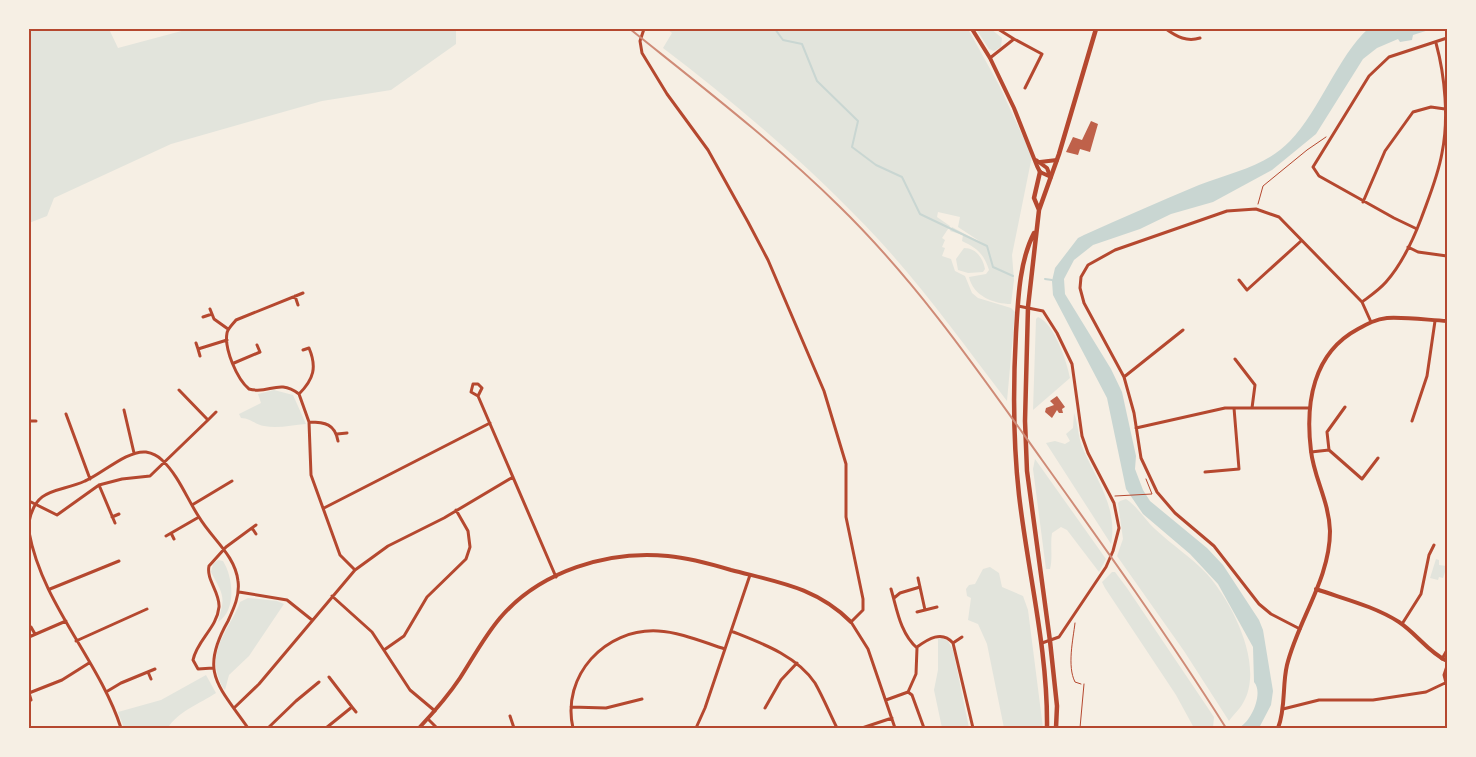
<svg xmlns="http://www.w3.org/2000/svg" width="1476" height="757" viewBox="0 0 1476 757" font-family="Signika,sans-serif">
<style>
.green{fill:#e2e4dc}
.water{fill:#c9d6d2}
.lines{fill:none;stroke-linecap:round;stroke-linejoin:round}
.stream{stroke:#c9d6d2;stroke-width:2}
.building{fill:#bf614a}
.path{stroke:#b5482f;stroke-width:1}
.service{stroke:#b5482f;stroke-width:1}
.minor{stroke:#b5482f;stroke-width:3}
.tertiary{stroke:#b5482f;stroke-width:4}
.primary{stroke:#b5482f;stroke-width:4.5}
.rail{stroke:#cf8b77;stroke-width:2}
.neatline{fill:none;stroke:#b5482f;stroke-width:2}
</style>
<rect width="100%" height="100%" fill="#f6efe4"/>
<path class="green" d="M29,29H109L118,48L189,29H456V44L391,90L322,101L171,144L54,198L47,216L29,223Z
M667,29H968L999,85L1032,156L1012,255L1014,280L1011,304C994,304 973,296 969,277L986,274L989,270C984,254 977,248 962,241L963,235L950,231L952,227L987,246L958,227L960,217L938,212L937,217L950,226L942,238L945,240L942,247L945,248L942,256L951,259L955,271L965,276L972,293L978,298L1011,308L1015,312L1007,401C965,346 925,290 878,239C812,168 739,106 663,48L672,33Z
M976,29H991L1002,38L1001,47L994,51L989,49Z
M964,248C976,248 983,258 985,269L983,272L968,273L958,270L956,259Z
M1038,317C1054,323 1067,362 1070,378L1033,410L1036,319Z
M274,390L293,395L306,424C292,425 278,429 264,426C256,425 250,418 241,418L239,414L261,403L258,394Z
M1074,413C1078,422 1078,438 1083,449C1097,481 1118,508 1111,544L1046,443L1055,441L1065,444L1070,441L1066,434L1073,428Z
M1035,459L1106,559L1099,572L1067,530L1061,527L1052,533C1050,544 1053,558 1050,569H1046L1033,469Z
M1126,499C1137,506 1145,520 1155,529C1172,545 1191,557 1207,574C1232,602 1265,666 1243,703C1240,709 1233,715 1229,721L1184,651L1117,556L1123,539L1118,503L1120,501Z
M1436,559L1439,560V565L1447,566L1443,578L1439,577L1438,580L1430,578Z
M218,560L223,561C233,577 237,610 218,622C226,595 223,595 211,572L213,564Z
M990,567L999,573L1002,587L1023,596L1028,610L1043,728H1004L987,644L978,624L968,620L971,598L967,596L966,589L969,585L975,584L983,569Z
M1112,572H1115L1127,588L1214,717L1213,728H1194L1176,695L1105,588L1102,582Z
M248,598L277,601L284,604L249,656L229,675L225,690C221,686 220,681 218,676C209,647 231,627 240,602Z
M942,638L948,641L953,650L969,728H942L934,690L938,670V639Z
M206,675L216,693C201,703 177,712 168,728H124L118,712L161,700Z"/>
<path class="water" d="M1368,29H1432L1413,35L1412,40L1400,42L1398,39L1377,48L1363,59L1316,134L1272,170L1213,202L1171,214L1140,229L1093,245L1074,260L1064,279L1065,294L1111,369L1122,392L1136,456L1135,469L1143,490L1150,501L1207,548L1223,565L1259,620L1263,630L1273,691L1271,705L1259,728H1238C1251,723 1264,693 1254,682L1253,647L1218,584L1190,554L1143,514L1126,489L1107,398L1053,295L1052,281L1055,268L1078,238L1084,235C1122,218 1160,201 1199,185C1232,172 1265,167 1290,141C1320,110 1338,56 1368,29Z"/>
<g class="lines">
<path class="stream" d="M775,29L783,40L802,44L817,81L858,121L852,147L876,165L902,177L920,214L987,246L993,267L1013,276
M1045,279L1052,280"/>
</g>
<path class="building" d="M1091,121L1098,124L1090,152L1080,149L1078,155L1066,152L1073,137L1082,140Z
M1057,396L1065,407L1062,409L1063,413H1059L1057,410L1052,418L1045,412L1046,408L1054,405L1050,401Z"/>
<g class="lines">
<path class="path" d="M1258,204L1263,186L1307,150L1326,137
M1115,496L1152,494L1146,479
M1075,623C1073,640 1067,666 1075,682L1081,684"/>
<path class="service" d="M1080,728L1084,684"/>
<path class="minor" d="M644,29L640,41L642,53L667,94L708,150L748,222L768,260L824,391L846,464V517L863,599V610L851,622L868,649L895,728
M1166,29C1177,37 1187,42 1200,38
M1014,39L1042,54L1025,88
M990,58L1014,39L998,29
M1363,202L1385,151L1413,112L1431,107L1445,109
M1417,229L1394,218L1319,176L1313,167L1369,76L1389,57L1447,38
M1408,247L1418,252L1447,256
M1239,280L1247,290L1301,241
M303,293L236,320C233,324 228,328 227,333C224,349 237,379 249,389C269,395 278,378 299,394L309,422L311,475L340,555L355,570
M295,296L298,305
M1362,302C1370,296 1379,290 1386,282C1401,265 1413,240 1421,219C1429,197 1438,176 1442,153C1449,119 1445,76 1436,43
M1018,306L1043,311L1057,333L1072,364L1082,436L1088,453L1114,503L1119,528L1113,551L1106,567L1063,631L1059,637L1042,643
M210,309L214,319L228,329
M203,317L212,314
M196,343L198,349
M200,356L198,349L227,340
M1235,359L1255,385L1252,408
M234,363L260,352L257,345
M1124,377L1183,330
M299,394C314,379 317,367 309,348L303,350
M478,396L482,388L478,384H473L471,392L478,396L556,577
M124,410L134,453
M66,414L90,479
M208,420L216,412
M29,421H36
M1412,421L1427,376L1435,321
M309,422C325,422 335,424 338,441
M1136,428L1225,408H1310
M337,434L347,433
M1329,450L1327,432L1345,407
M1311,452L1329,450L1362,479L1378,458
M1205,472L1239,469L1234,408
M99,485L115,523
M29,501L57,515L99,485L122,479L150,476L208,420L179,390
M192,505L232,481
M324,508L490,423
M112,517L119,514
M29,522C36,486 59,493 85,481C102,474 127,450 146,452C152,453 158,456 162,460C179,476 187,499 199,517C212,539 235,555 238,581C240,595 234,608 228,621C199,672 218,685 248,728
M252,528L256,534
M29,532C42,604 99,660 121,728
M171,533L174,539
M166,536L199,517
M918,578L925,610L937,607
M50,589L119,561
M891,589C897,609 900,633 917,648L916,674L908,692L912,695L924,728
M239,592L287,600L312,620
M332,596L372,632L410,690L435,711
M894,598L900,593L920,587
M917,612L925,610
M1402,624L1421,594L1429,555L1434,545
M31,627L35,634
M1300,629L1271,614L1259,604L1214,546L1175,513L1157,492L1141,458L1134,413L1124,377L1084,303L1080,288L1081,277L1088,265L1115,250L1227,211L1256,209L1279,217L1362,302L1371,322
M731,631C761,643 796,655 815,683C823,697 830,714 837,728
M29,637L66,621
M76,641L147,609
M953,643L962,637
M917,647C928,639 942,630 953,643L973,728
M384,650L404,636L427,597L466,559L470,547L468,531L456,510
M1442,659L1447,650
M1447,666L1444,675L1447,687
M213,668L198,669L193,660C197,640 217,628 219,607C220,592 206,580 209,566L226,547L256,525
M148,672L151,679
M106,692L121,683L155,669
M29,693L62,680L89,663
M29,693L31,700
M886,700L908,692
M352,707L356,712
M571,707L606,708L642,699
M234,708L259,684L355,570L388,546L444,518L513,477
M765,708L781,680L797,663
M1283,709L1319,700H1373L1426,692L1445,683
M510,716L514,728
M428,719L437,728
M268,728L296,701L319,682
M326,728L352,707L329,677
M573,728C561,676 605,628 658,631C680,632 703,642 725,649
M696,728L705,708L750,575
M862,728L892,718"/>
<path class="tertiary" d="M972,29L990,58L1014,108L1037,166L1040,172L1051,177
M1036,160L1047,168L1050,176
M1040,162L1057,160
M1316,589C1344,599 1374,606 1399,622C1417,634 1428,652 1447,661
M419,728C434,712 448,696 460,678C473,658 484,637 500,618C540,571 608,550 668,556C690,558 711,564 731,570C777,582 816,587 851,622
M1278,728C1286,708 1282,686 1287,665C1298,620 1330,579 1330,531C1329,501 1314,478 1311,451C1305,403 1313,353 1358,329C1367,324 1376,319 1387,318C1406,317 1428,320 1447,321"/>
<path class="primary" d="M1039,210L1034,198L1040,172
M1034,233C1019,262 1018,301 1016,333C1013,387 1013,441 1019,495C1028,573 1048,650 1047,728
M1056,728L1057,706L1050,641L1027,471L1025,421L1028,307L1039,210L1059,154L1096,29"/>
<path class="rail" d="M630,29C701,86 774,142 839,206C917,282 979,372 1042,460C1105,548 1168,636 1226,728"/>
</g>
<rect width="1476" height="757" fill="none" stroke="#f6efe4" stroke-width="60"/>
<rect x="30" y="30" width="1416" height="697" class="neatline"/>
</svg>
